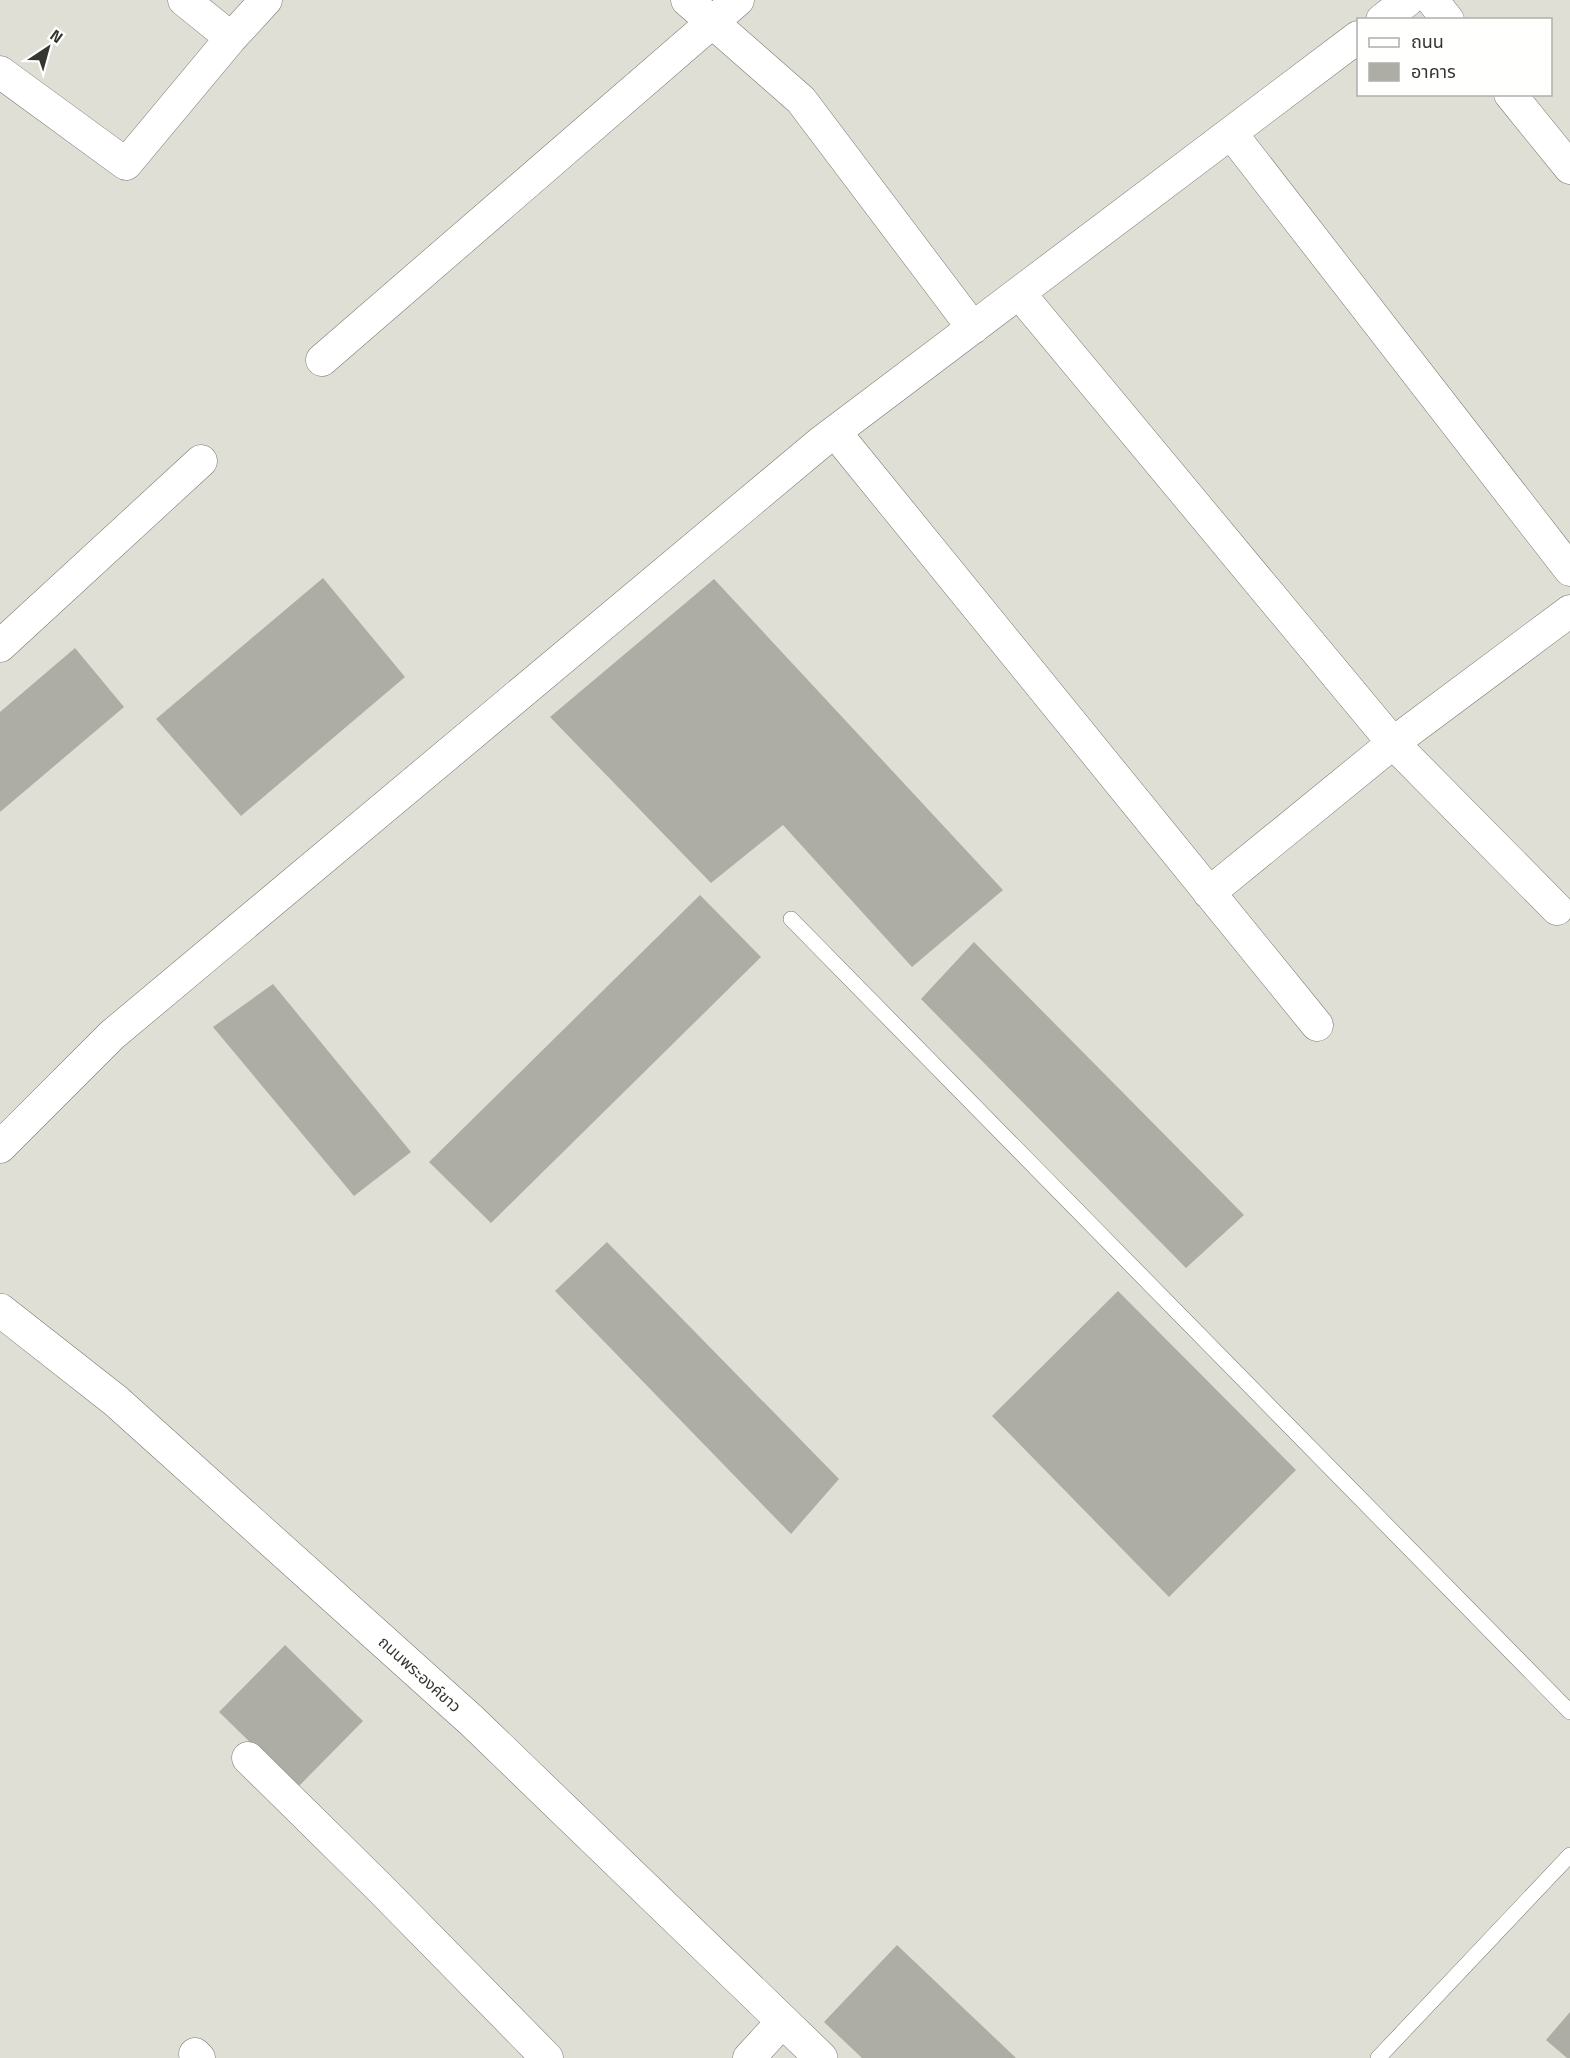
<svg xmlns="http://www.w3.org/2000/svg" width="1570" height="2058" viewBox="0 0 1570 2058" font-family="'Titillium Web','Noto Sans Thai',sans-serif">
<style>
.building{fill:#adada5}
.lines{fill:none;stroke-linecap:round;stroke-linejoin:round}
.lane-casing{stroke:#787871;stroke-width:16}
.street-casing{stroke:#787871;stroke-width:33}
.secondary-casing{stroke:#787871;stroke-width:34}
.lane{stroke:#fff;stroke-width:15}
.street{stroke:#fff;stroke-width:32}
.secondary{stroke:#fff;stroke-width:33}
.labels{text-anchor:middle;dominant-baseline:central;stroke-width:4.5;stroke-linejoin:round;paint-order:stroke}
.street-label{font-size:16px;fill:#353532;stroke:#fffffe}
</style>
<rect width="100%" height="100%" fill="#dfdfd6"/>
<path class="building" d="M323,578L405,677L241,816L156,719Z
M714,579L1003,890L912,967L783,825L711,883L550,717Z
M75,648L124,707L0,812V712Z
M700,895L761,957L491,1223L429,1162Z
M974,942L1244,1215L1186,1268L921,999Z
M273,984L411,1152L354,1196L213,1027Z
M607,1242L839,1479L791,1534L555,1291Z
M1118,1291L1296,1470L1169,1597L992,1416Z
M285,1645L363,1721L297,1788L219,1712Z
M897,1945L1016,2058H862L824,2022Z
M1570,2012V2058H1567L1546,2040Z"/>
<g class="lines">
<defs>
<path id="lane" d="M791,919L1570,1712
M1378,2058L1570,1855"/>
<path id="street" d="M184,0L231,38
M687,0L801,100L973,328
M1432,0L1448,20
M1382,20L1408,0
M0,72L126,164L231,38L266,0
M1510,94L1570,168
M1231,133L1570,570
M1019,293L1393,743L1557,909
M322,360L738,0
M835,432L1317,1025
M0,646L201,461
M1209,893L1393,743L1570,611
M0,1147L112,1035L820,443L1358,37
M248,1758L378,1886L547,2058
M195,2054L199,2058
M749,2058L783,2021"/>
<path id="secondary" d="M0,1310L116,1401L472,1721L821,2058"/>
</defs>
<use href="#lane" class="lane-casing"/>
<use href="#street" class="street-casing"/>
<use href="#secondary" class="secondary-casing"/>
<use href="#lane" class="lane"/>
<use href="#street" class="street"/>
<use href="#secondary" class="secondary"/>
</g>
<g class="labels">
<g class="street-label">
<text transform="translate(420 1674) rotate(42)">ถนนพระองค์ขาว</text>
</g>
</g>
<rect x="1357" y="18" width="195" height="78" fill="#fffffe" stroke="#aeaeac" stroke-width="1.5"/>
<rect x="1369" y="38" width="30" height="9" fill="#ffffff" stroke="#aeaeac" stroke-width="1.5"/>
<text x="1411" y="48" font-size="18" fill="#353532">ถนน</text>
<rect x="1369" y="63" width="30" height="18" fill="#adada5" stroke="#aeaeac" stroke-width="1.5"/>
<text x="1411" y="78" font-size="18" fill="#353532">อาคาร</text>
<g transform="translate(48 48) rotate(36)" stroke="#fffffe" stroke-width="4.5" paint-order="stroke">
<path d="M0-4.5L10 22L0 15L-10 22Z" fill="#353532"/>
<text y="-9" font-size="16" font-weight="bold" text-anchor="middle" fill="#353532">N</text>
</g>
</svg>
